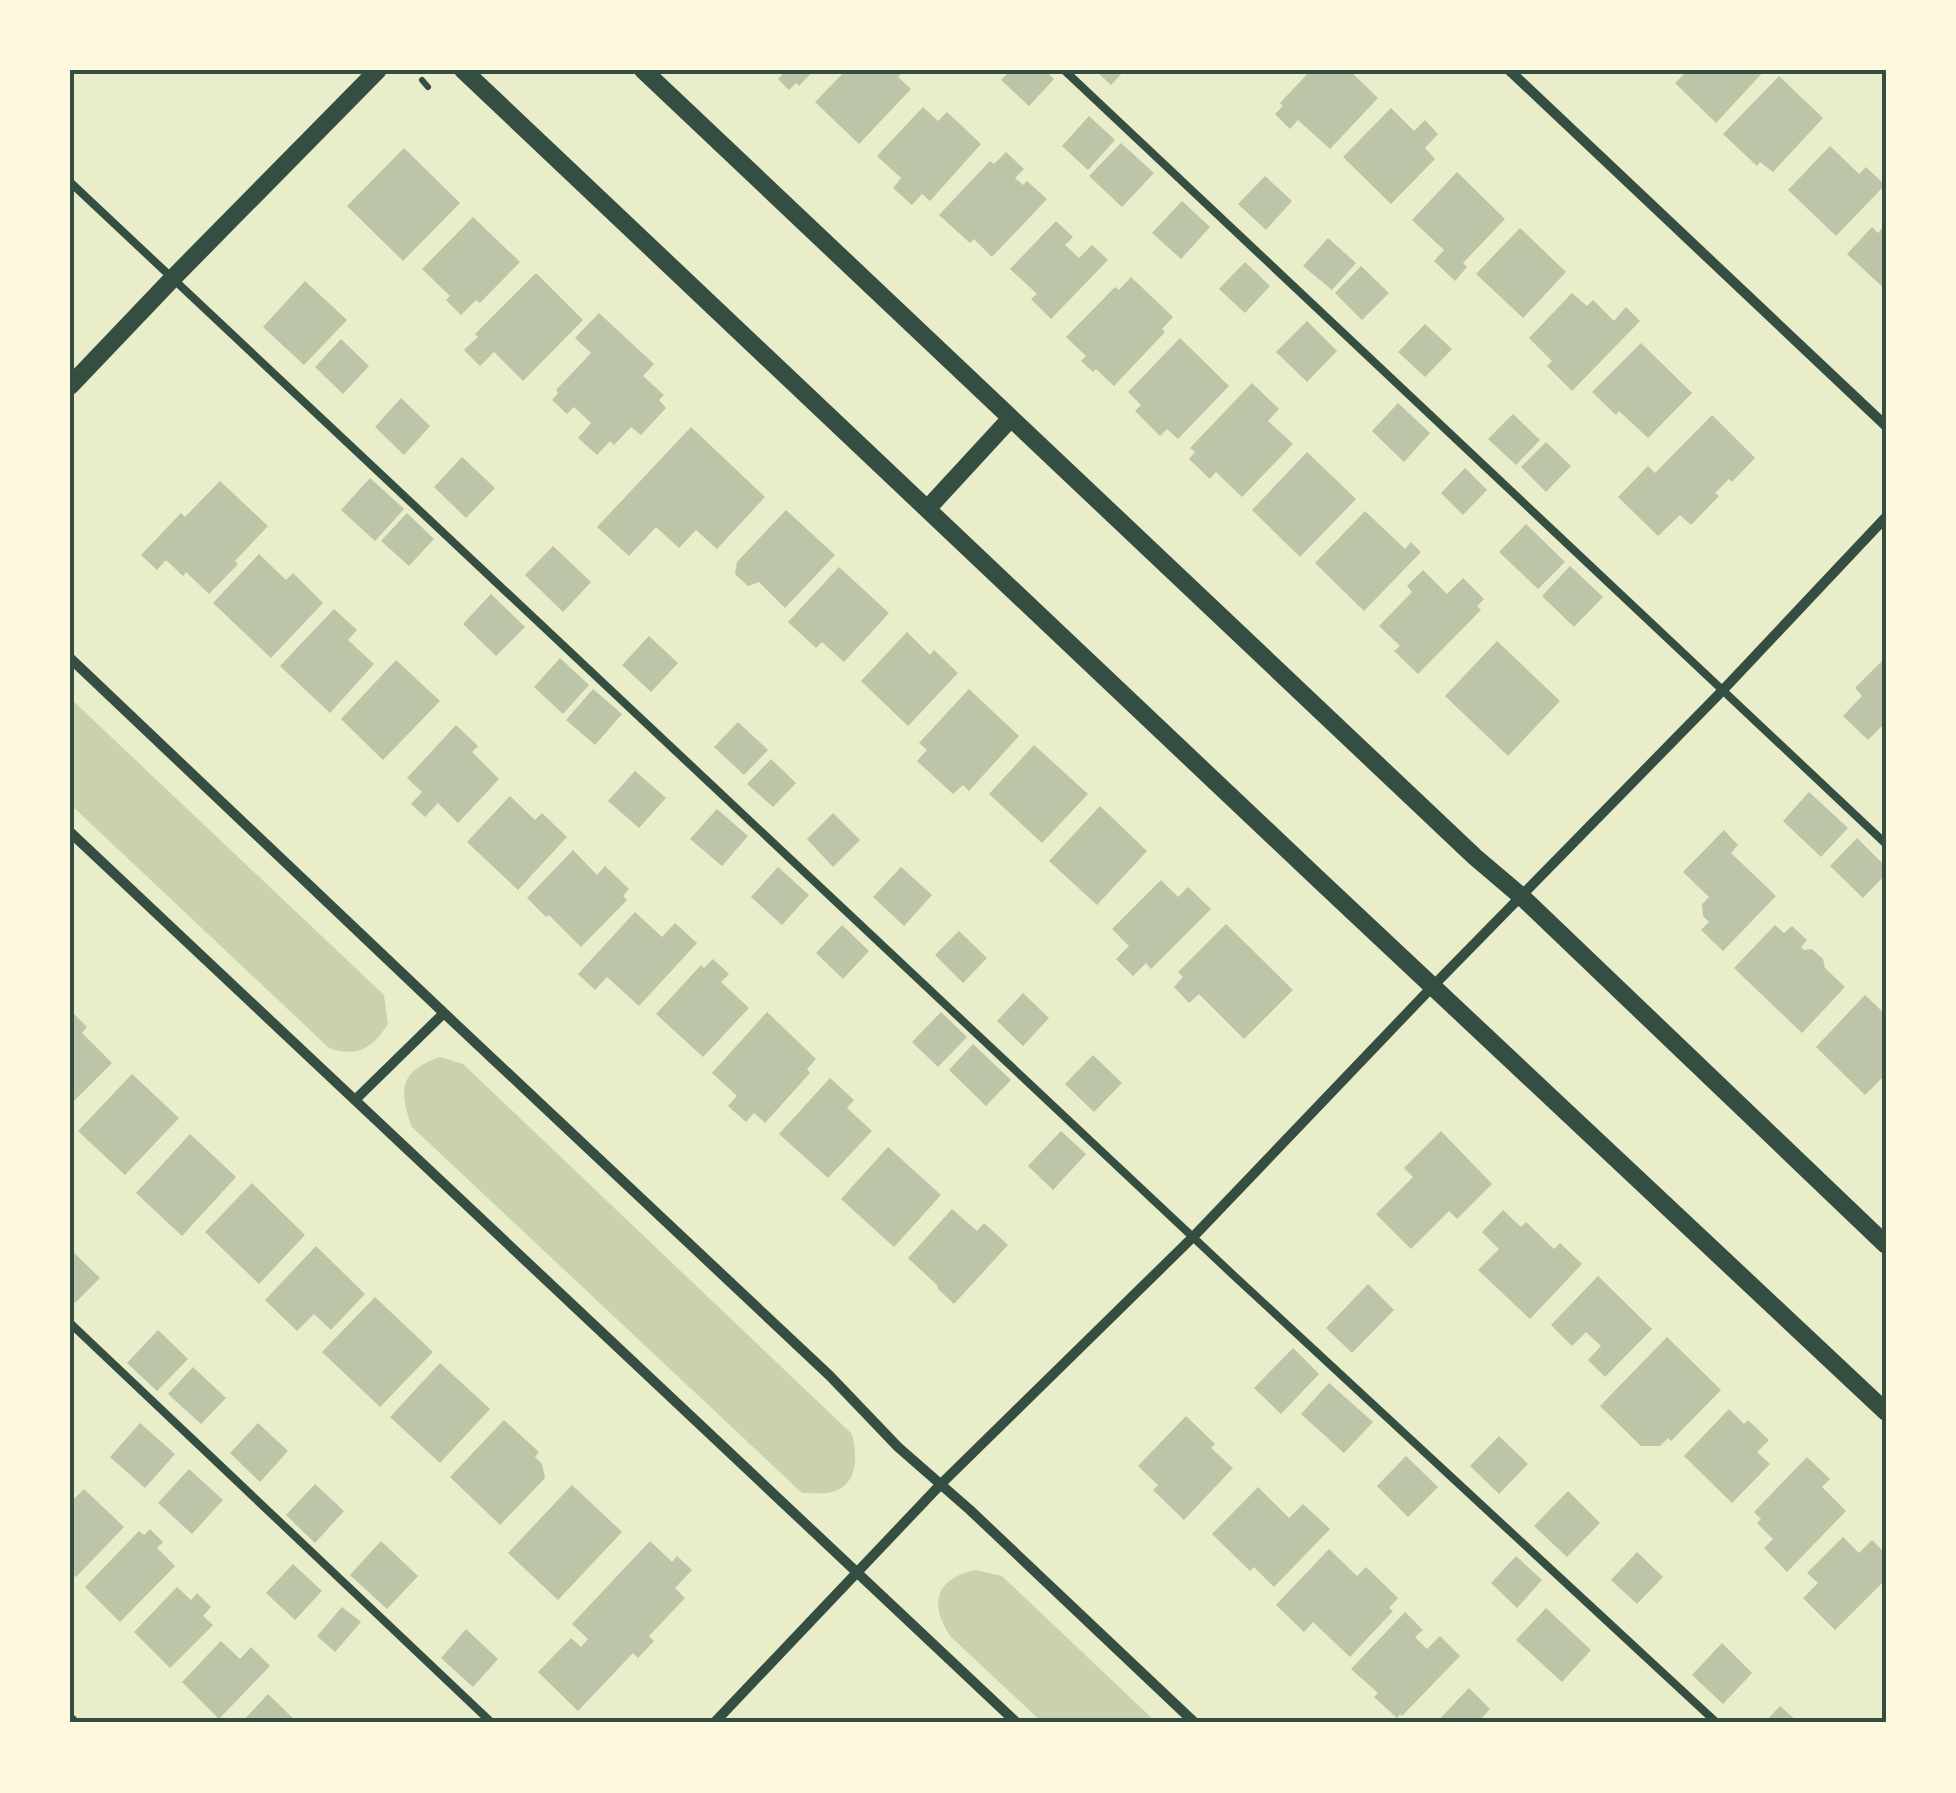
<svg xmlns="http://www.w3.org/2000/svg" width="1956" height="1793" viewBox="0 0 1956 1793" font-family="'DejaVu Sans',sans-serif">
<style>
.green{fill:#cad2ad}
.building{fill:#bcc5a7}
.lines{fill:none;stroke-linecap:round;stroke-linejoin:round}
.path{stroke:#344e41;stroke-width:6}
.service{stroke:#344e41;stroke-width:8}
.minor{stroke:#344e41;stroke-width:10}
.tertiary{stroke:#344e41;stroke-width:18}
.neatline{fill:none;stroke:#344e41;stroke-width:4}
</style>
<rect width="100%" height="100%" fill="#e9edc9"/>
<path class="green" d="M70,698L384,995L388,1024C373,1048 357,1058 329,1048L70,804Z
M440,1057L463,1064L852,1434C858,1459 858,1488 827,1493C819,1494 809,1493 802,1493L412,1127C398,1089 400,1071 440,1057Z
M976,1570L1002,1576L1157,1723H1043L951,1637C928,1604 936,1578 976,1570Z"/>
<path class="building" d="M786,70H814L799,86L796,83L789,90L778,79Z
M846,70H905L898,77L911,89L859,144L815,102Z
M1011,70H1045L1054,79L1029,106L1001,80Z
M1095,70H1125L1111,85Z
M1311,70H1349L1378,98L1330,149L1298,120L1290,129L1275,114L1283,106L1280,103Z
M1688,70H1765L1716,123L1675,83Z
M1779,76L1823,118L1773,172L1760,162L1757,166L1723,134Z
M923,107L938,121L947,112L981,144L930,201L922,194L912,205L893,188L901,178L877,156Z
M1391,108L1414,131L1425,120L1438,134L1425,148L1435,159L1391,204L1343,157Z
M1089,116L1115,140L1088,170L1062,146Z
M1121,143L1154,173L1122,207L1089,176Z
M1830,146L1859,174L1866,167L1885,185L1836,236L1788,190Z
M404,148L460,203L403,261L347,206Z
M1006,152L1024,169L1015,178L1023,185L1027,181L1047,199L992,257L974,239L970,243L939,215L990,161L994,164Z
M1457,172L1505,219L1463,263L1467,267L1455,281L1434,261L1444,250L1412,220Z
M1265,176L1292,201L1266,230L1238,204Z
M1182,201L1210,227L1181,259L1152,233Z
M473,217L520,262L480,303L476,300L461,315L446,300L450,296L422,269Z
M1056,221L1073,237L1065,245L1079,258L1092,245L1108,260L1051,319L1031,299L1037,294L1010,269Z
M1886,224V290L1847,254L1872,227L1878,233Z
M1520,228L1566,272L1523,318L1476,274Z
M1328,238L1356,263L1332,290L1303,266Z
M1245,262L1270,286L1245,313L1219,289Z
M1361,266L1389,293L1362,320L1335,293Z
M536,273L583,320L523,381L494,352L480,366L464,350L478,337L475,334Z
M1131,277L1173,317L1162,329L1165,332L1114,386L1096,369L1093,372L1081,361L1086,356L1066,337L1115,287L1119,290Z
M305,281L347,320L304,365L263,327Z
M1572,293L1587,306L1593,300L1614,321L1626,307L1640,321L1572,391L1547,366L1552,361L1529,338Z
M599,313L654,364L643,376L664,395L659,400L666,408L641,435L631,427L614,445L610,441L597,455L578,438L591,423L574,407L567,414L552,400L558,393L556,390L591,353L575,338Z
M1307,321L1337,351L1307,382L1276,352Z
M1425,324L1452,349L1425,377L1398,352Z
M1180,338L1229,386L1178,439L1167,429L1160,436L1135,411L1141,405L1128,392Z
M341,339L369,366L343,394L315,367Z
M1641,343L1692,393L1648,438L1619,411L1616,415L1592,392Z
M1252,383L1279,409L1268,421L1293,444L1242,497L1216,472L1210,479L1189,459L1195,452L1190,448Z
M401,398L430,426L404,455L375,427Z
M1398,403L1430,433L1404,462L1372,431Z
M1513,414L1540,440L1516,465L1488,439Z
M1712,415L1755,458L1732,482L1729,479L1715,493L1719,496L1691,525L1680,515L1658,536L1618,497L1648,466L1655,473Z
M691,427L765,497L717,549L696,530L679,548L656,527L629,556L597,527Z
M1546,442L1571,466L1546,492L1521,467Z
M1307,452L1356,499L1300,557L1252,510Z
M462,457L495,488L466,518L434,487Z
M1465,468L1487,490L1463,515L1441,493Z
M370,478L404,509L375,541L341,510Z
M220,481L268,526L235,561L238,564L209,594L186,572L183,576L166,560L157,570L141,555L181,513L185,517Z
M786,510L835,555L785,608L759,582L748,586L735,574L737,562Z
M1365,511L1405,549L1411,542L1421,552L1364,611L1315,563Z
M407,513L434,539L409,566L381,541Z
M1526,524L1565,562L1538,589L1499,552Z
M553,546L591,582L563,612L525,575Z
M259,554L286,580L293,573L323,603L271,658L213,603Z
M1570,566L1603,597L1574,627L1542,596Z
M839,567L889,613L844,662L822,642L816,648L788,622Z
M1423,570L1447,594L1463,578L1484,599L1477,606L1481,610L1418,674L1394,651L1400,646L1379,626L1412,592L1407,586Z
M491,594L525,627L496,656L463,624Z
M334,609L357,630L348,640L374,664L330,713L280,666Z
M907,632L930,655L934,650L958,673L908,726L861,681Z
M649,636L678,663L651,692L622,665Z
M1497,641L1560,701L1508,756L1445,696Z
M1886,657V722L1868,740L1843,716L1862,696L1855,688Z
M560,658L589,685L563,714L534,687Z
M396,660L440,701L383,760L341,719Z
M593,689L622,714L595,745L566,720Z
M969,689L1019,736L969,791L963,785L953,794L917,761L927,750L919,743Z
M738,722L768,750L744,775L714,747Z
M456,725L478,746L472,752L499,779L458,823L438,803L425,817L411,804L422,792L407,778Z
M1034,745L1088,794L1042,843L989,794Z
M771,759L796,783L773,807L747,784Z
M635,771L666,798L639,828L608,801Z
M1809,792L1848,828L1821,857L1783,821Z
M510,796L535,820L542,813L567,837L518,890L467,842Z
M1100,806L1147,851L1097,905L1049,861Z
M717,809L748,836L722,866L690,839Z
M833,813L860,840L833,867L807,839Z
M1724,830L1738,845L1731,853L1776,896L1723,951L1701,930L1709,922L1703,916L1702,904L1709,897L1683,872Z
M1857,838L1886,867V874L1863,898L1830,866Z
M573,850L597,875L605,866L629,889L623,896L627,900L581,947L549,915L546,917L527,898Z
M778,867L809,895L782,925L751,897Z
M901,867L932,895L904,926L873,897Z
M1161,880L1178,897L1188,887L1211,909L1151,969L1146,963L1133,976L1116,959L1129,946L1112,929Z
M635,912L662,937L675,923L697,943L639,1006L607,977L595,990L578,974Z
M1226,924L1293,990L1244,1039L1199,994L1189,1003L1174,987L1183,977L1178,972Z
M842,925L869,951L843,979L816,953Z
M1775,925L1784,933L1792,926L1807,940L1801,947L1804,950L1812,949L1823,959L1825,968L1845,987L1802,1033L1734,968Z
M959,931L987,958L963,983L935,955Z
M713,959L729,974L721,982L749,1008L703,1057L656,1014L701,965L704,968Z
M1023,993L1049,1018L1023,1046L997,1021Z
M1865,995L1886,1015V1074L1865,1095L1816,1047Z
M767,1012L816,1059L807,1069L810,1073L765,1123L754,1113L746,1122L728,1106L737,1096L712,1073Z
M941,1012L967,1037L938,1067L912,1042Z
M73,1013L87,1027L82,1033L112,1063L70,1105V1017Z
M973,1044L1011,1080L986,1106L949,1070Z
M1093,1055L1122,1083L1094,1112L1065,1084Z
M132,1074L179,1118L125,1175L78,1131Z
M830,1078L854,1100L847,1108L872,1131L828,1178L779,1134Z
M1061,1131L1086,1154L1053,1190L1028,1166Z
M1441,1131L1492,1184L1457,1219L1449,1211L1411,1249L1376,1214L1413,1177L1404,1168Z
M190,1134L236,1177L182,1236L136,1193Z
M888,1147L941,1195L894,1247L841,1199Z
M252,1183L305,1235L259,1284L205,1232Z
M952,1209L977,1231L984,1223L1008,1245L954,1304L937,1288L938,1286L908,1258Z
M1503,1210L1521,1227L1526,1222L1554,1249L1560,1243L1582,1264L1530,1319L1478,1270L1499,1249L1482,1232Z
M316,1246L365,1294L331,1330L314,1314L297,1331L265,1300Z
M70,1249L100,1278L75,1303L70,1299Z
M1598,1276L1652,1329L1605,1377L1588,1360L1601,1346L1586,1332L1572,1346L1551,1325Z
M1368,1284L1394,1310L1352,1353L1326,1328Z
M375,1297L433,1352L380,1407L322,1352Z
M158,1330L188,1359L157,1391L127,1363Z
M1667,1337L1721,1390L1671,1441L1668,1438L1660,1446H1641L1600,1406Z
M1293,1348L1319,1374L1281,1414L1254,1388Z
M440,1363L490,1409L440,1463L390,1417Z
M193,1367L226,1398L201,1424L168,1394Z
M1329,1383L1373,1422L1344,1453L1301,1414Z
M1729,1409L1744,1424L1748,1420L1769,1440L1757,1452L1770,1464L1732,1503L1684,1456Z
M1186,1416L1215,1444L1211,1448L1233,1468L1184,1520L1153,1490L1158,1485L1138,1466Z
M504,1420L539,1452L535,1457L542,1464L545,1478L500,1525L450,1477Z
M140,1423L175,1454L145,1488L110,1457Z
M258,1423L288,1451L260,1482L230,1453Z
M1499,1436L1528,1464L1499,1494L1470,1466Z
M1406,1456L1438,1487L1408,1517L1377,1486Z
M1807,1457L1830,1479L1822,1487L1846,1511L1787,1572L1764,1548L1773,1539L1757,1523L1761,1519L1754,1512Z
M189,1469L223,1500L192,1534L158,1503Z
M315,1484L344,1511L315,1543L286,1515Z
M572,1485L622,1532L558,1600L508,1553Z
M1258,1487L1289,1518L1303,1504L1330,1529L1274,1587L1254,1567L1250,1571L1212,1534Z
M84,1489L124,1527L76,1577L70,1571V1503Z
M1568,1491L1600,1523L1567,1557L1534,1526Z
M150,1529L163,1542L157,1548L175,1566L120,1622L85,1587L139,1531L144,1535Z
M1843,1537L1859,1553L1872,1540L1886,1554V1579L1835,1630L1803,1598L1818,1583L1807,1573Z
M381,1541L418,1576L387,1609L350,1575Z
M650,1541L672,1562L677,1556L692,1570L675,1588L685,1598L649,1636L654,1641L638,1658L633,1653L578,1711L538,1672L571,1638L581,1647L588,1639L572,1624Z
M1329,1549L1357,1576L1366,1567L1398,1598L1389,1608L1393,1611L1350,1657L1313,1622L1304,1632L1276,1605Z
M1637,1552L1663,1577L1637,1604L1611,1580Z
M1516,1556L1542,1580L1517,1608L1491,1583Z
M293,1564L322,1591L295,1620L266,1593Z
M177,1587L191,1600L197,1593L211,1607L203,1616L213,1625L170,1668L134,1632Z
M342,1607L361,1622L335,1652L317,1636Z
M1546,1608L1591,1650L1562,1682L1516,1640Z
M1405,1612L1423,1630L1415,1637L1427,1649L1440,1636L1460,1656L1402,1716L1400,1714L1397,1718L1374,1697L1378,1693L1351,1669Z
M466,1629L498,1659L473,1687L441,1658Z
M221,1641L240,1659L251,1647L270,1666L219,1719L182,1682Z
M1722,1643L1752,1673L1723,1704L1692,1675Z
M1469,1688L1490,1709L1479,1721L1481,1723H1436Z
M268,1694L298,1723H241Z
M1780,1706L1799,1723H1764Z"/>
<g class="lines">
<path class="path" d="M422,80L428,87"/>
<path class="service" d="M1064,70L1886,844
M70,182L1230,1272L1717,1723
M70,1323L492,1723"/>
<path class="minor" d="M1509,70L1886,426
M70,658L444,1013L830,1376L898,1447L970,1510L1195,1723
M70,832L1017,1723
M356,1099L444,1013
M70,1718L75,1723
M714,1723L941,1484L1194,1236L1433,986L1723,690L1886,517"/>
<path class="tertiary" d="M463,70L1316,877L1886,1412
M643,70L1475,857L1522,897L1886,1245
M70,386L173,278L378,70
M928,508L1011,418"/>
</g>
<rect width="1956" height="1793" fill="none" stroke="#fefae0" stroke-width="145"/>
<rect x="72" y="72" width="1812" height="1648" class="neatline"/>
</svg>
